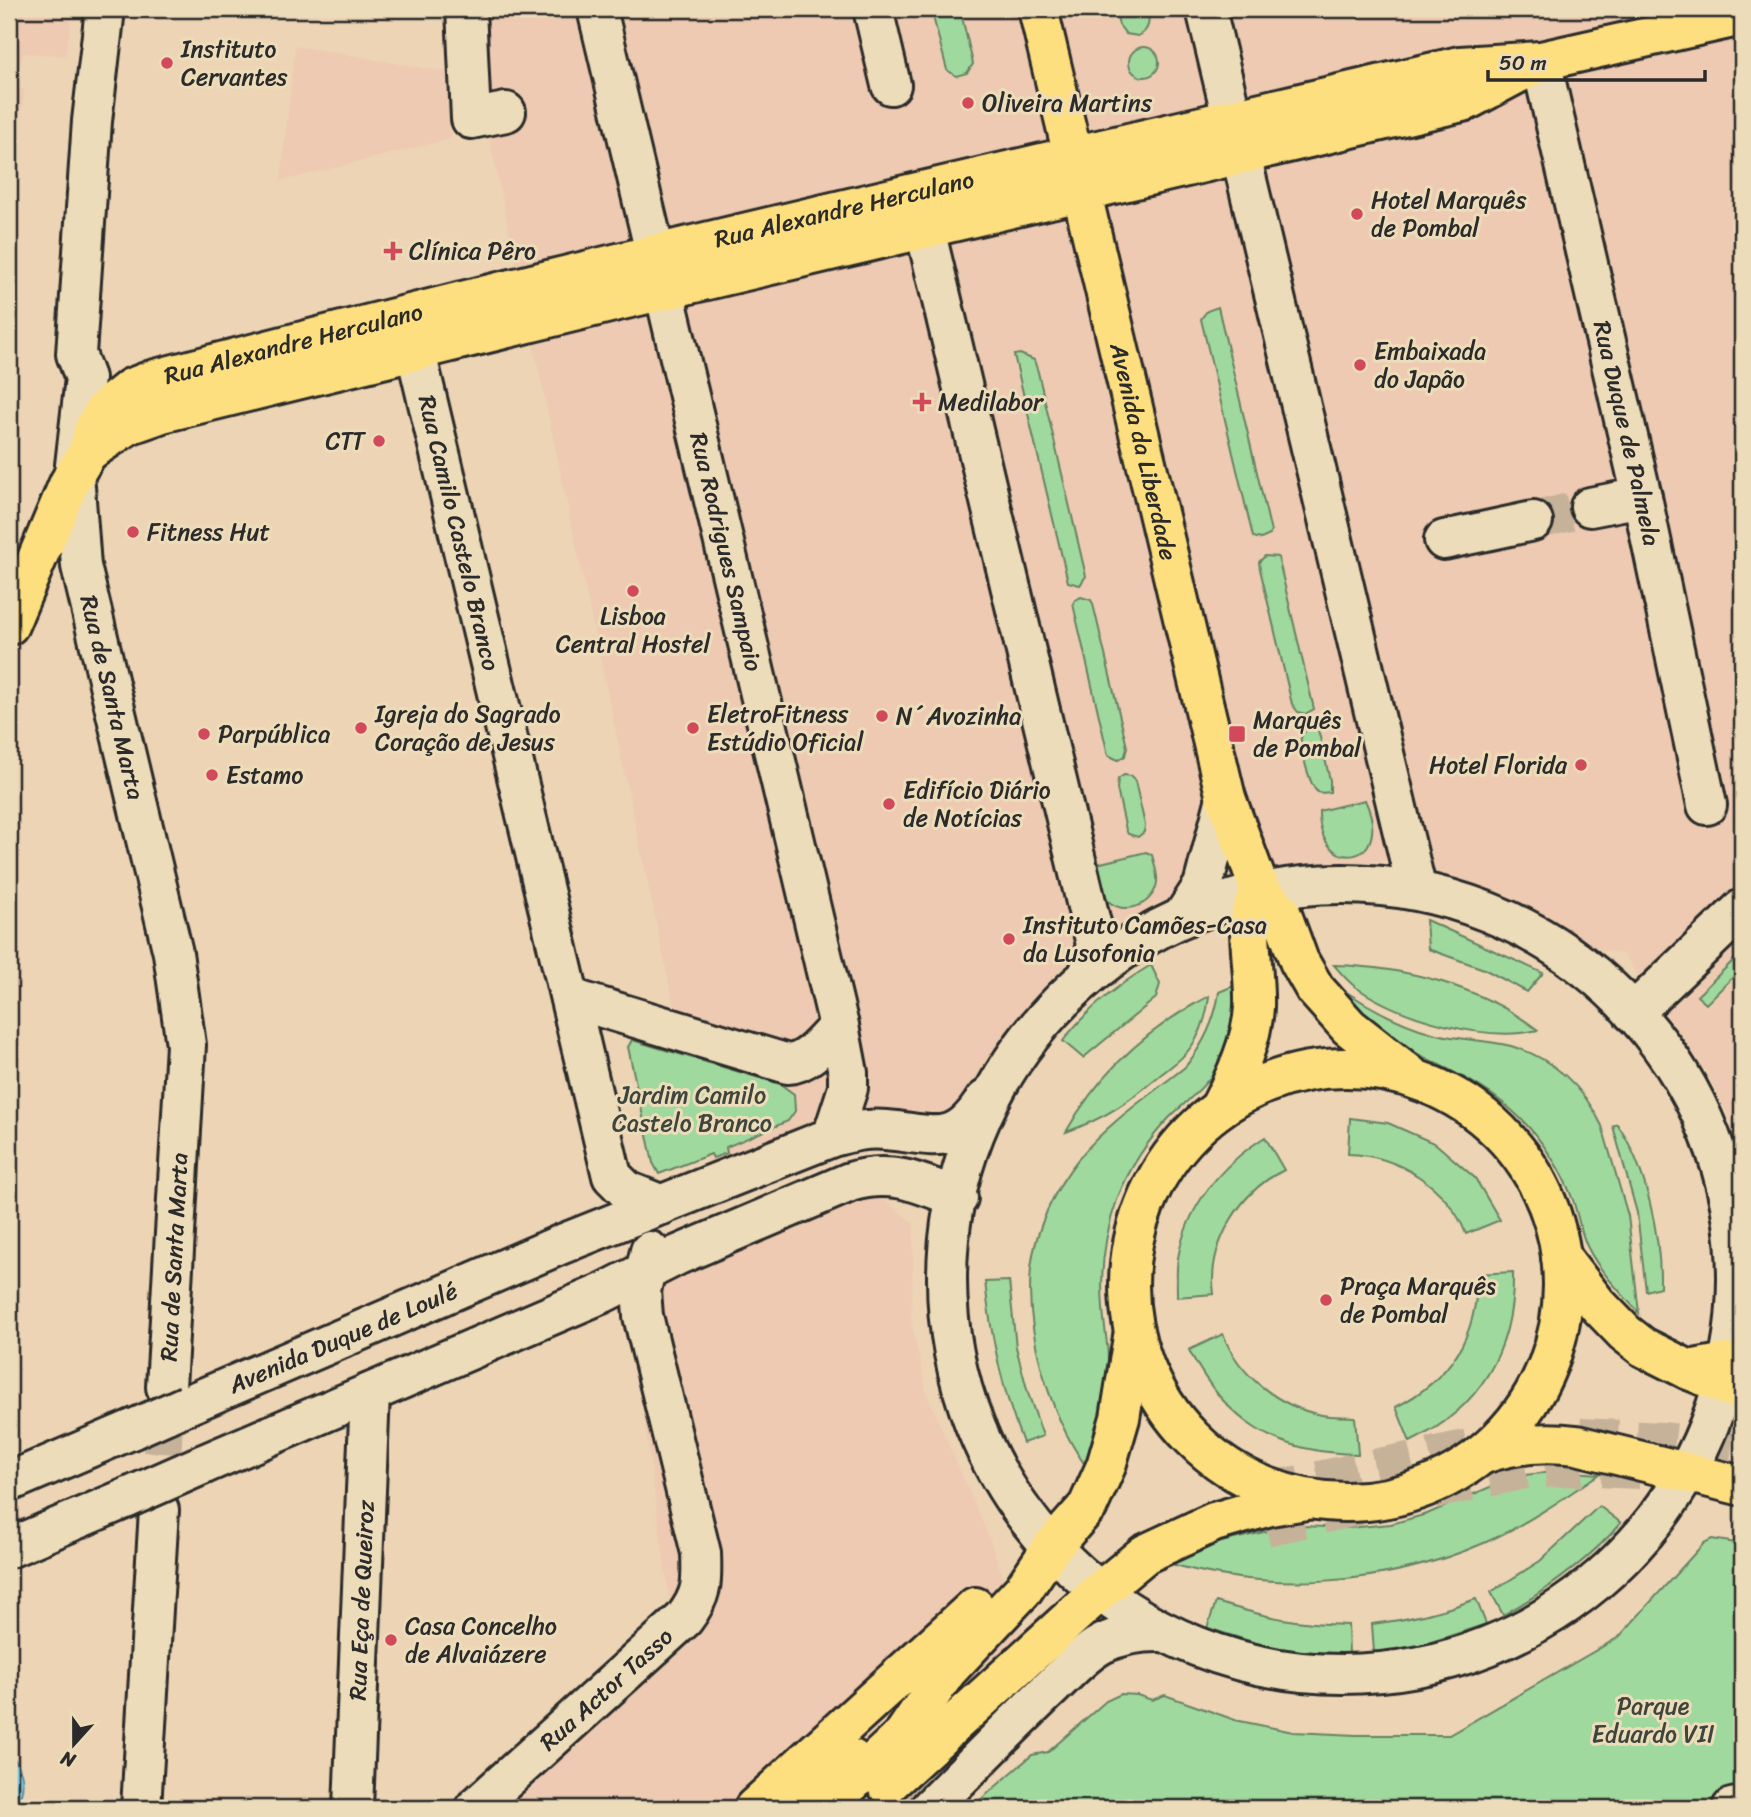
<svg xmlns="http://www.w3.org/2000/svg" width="1751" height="1817" viewBox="0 0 1751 1817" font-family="Sriracha,sans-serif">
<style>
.built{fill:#edcab1}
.green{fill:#a0d99e;stroke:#668264;stroke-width:2}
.water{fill:#86cee7;stroke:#628d9c;stroke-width:2}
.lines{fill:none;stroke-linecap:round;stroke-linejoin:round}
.minor-tunnel{stroke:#c6b299;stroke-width:38;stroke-dasharray:38 19;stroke-linecap:butt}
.highway-tunnel{stroke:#c6b299;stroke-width:38;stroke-dasharray:38 19;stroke-linecap:butt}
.minor-casing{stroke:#2b2b2b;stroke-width:44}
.major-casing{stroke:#2b2b2b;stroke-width:44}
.highway-casing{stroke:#2b2b2b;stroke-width:44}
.minor{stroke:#eddcb9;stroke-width:38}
.major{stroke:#fedf80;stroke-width:38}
.highway{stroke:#fedf80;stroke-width:38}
.minor-bridge-casing{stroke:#2b2b2b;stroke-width:44;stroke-linecap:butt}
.minor-bridge{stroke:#eddcb9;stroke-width:38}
.poi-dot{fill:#d1495b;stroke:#eddcb9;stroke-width:2.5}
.labels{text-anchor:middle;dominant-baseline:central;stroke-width:6;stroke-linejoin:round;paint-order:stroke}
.poi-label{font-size:24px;fill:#2b2b2b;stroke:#eddcb9;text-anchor:start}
.street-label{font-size:24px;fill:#2b2b2b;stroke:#eddcb9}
.park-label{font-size:24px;fill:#3d453c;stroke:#eddcb9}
</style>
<rect width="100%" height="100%" fill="#edd4b5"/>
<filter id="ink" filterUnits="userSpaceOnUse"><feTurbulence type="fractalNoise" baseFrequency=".0143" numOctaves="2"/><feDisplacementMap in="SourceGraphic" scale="14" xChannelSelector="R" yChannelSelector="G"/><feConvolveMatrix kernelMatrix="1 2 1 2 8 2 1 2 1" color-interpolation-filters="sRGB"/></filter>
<g filter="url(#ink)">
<path class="built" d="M9,9H73L65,55L24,53L13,86L24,90L23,105L13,121L9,119Z
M462,9H1742V1143L1707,1073L1624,954L1588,947L1512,897L1444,879L1404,860L1302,865L1173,917L1093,944L1070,960L1044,987L1023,1015L954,1124L712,1184Z
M295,46L446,72L450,139L281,181Z
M864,1183L914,1224L911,1320L927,1395L988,1535L1050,1708L944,1808H455L670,1603L641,1397L632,1296Z"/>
<path class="green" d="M931,9H960L972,59L973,64L967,73L956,76L947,70Z
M1115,9H1147C1150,21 1150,30 1138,36L1126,34L1119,25Z
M1129 62a15 15 0 1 1 30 0a15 15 0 1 1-30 0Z
M1218,307L1271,532L1270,535L1261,539L1253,537L1201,319L1207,311Z
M1020,354L1034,360L1038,372L1086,576L1080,585L1068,582L1014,355Z
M1265,556L1278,557L1314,709L1305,714L1298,712L1292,704L1260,569L1259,562Z
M1081,597L1091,600L1093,604L1127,747L1125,756L1118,760L1108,755L1073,604L1075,600Z
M1313,727L1318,729L1330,780V792C1325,792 1323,794 1318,792C1310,788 1300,747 1301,738C1303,731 1307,729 1313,727Z
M1124,775L1131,776L1135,781L1145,825L1144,832L1138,837L1128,834L1126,830L1117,789L1118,779Z
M1365,800C1396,866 1318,878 1319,811Z
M1146,852L1152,855C1154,863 1158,874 1157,882C1154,908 1116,919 1103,894C1099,886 1098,875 1095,867L1097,864Z
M1426,920L1543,973L1527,992L1484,969L1428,949Z
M1742,952V968L1706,1004L1697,996Z
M1151,965L1160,984L1156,998L1083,1058L1063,1041C1087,1009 1116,986 1151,965Z
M1334,965C1406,967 1480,986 1538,1030C1486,1043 1401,1018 1357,988C1348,982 1341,973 1334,965Z
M1238,984C1234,1017 1231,1047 1212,1075C1200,1092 1184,1103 1170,1117C1148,1140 1130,1167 1118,1197C1105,1232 1100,1271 1103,1308C1104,1326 1108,1343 1108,1361C1108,1396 1100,1433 1085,1465C1049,1413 1025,1332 1031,1268C1035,1230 1055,1187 1080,1157C1109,1122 1150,1095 1185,1067C1204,1044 1215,1021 1219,992Z
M1348,993C1374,1010 1406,1026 1436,1034C1461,1040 1487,1040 1511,1046C1553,1058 1584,1087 1602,1126L1628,1216L1639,1313C1621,1293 1599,1271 1587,1246C1580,1231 1578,1215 1573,1200C1562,1171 1543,1141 1521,1119C1487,1085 1450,1071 1408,1049C1384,1036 1366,1017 1347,998Z
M1209,996C1207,1014 1202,1032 1191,1047C1183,1059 1170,1067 1159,1076C1127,1103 1106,1118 1066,1132C1100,1071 1148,1028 1209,996Z
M632,1040L780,1084L794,1094L795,1111L788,1121L726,1147L727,1153L713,1158L711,1154L659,1174L653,1163L628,1047Z
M1350,1118L1388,1123L1436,1144L1475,1178L1500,1220L1466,1234C1448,1187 1398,1155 1348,1154Z
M1617,1124C1646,1165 1661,1237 1660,1287L1646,1291L1637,1213L1613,1126Z
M1265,1137L1284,1170C1240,1191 1207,1245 1214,1294L1177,1297C1177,1284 1176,1271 1178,1258C1187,1206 1221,1165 1265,1137Z
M1513,1272C1515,1349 1480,1409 1410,1442L1396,1407C1450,1379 1478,1337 1477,1274Z
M1009,1281L1016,1347L1028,1393L1043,1436L1023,1443C1002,1390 991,1338 985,1282Z
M1223,1334C1238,1375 1279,1407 1322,1415C1332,1417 1344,1416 1355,1417L1358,1454C1275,1453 1227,1423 1189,1350Z
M1560,1471L1599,1474C1563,1499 1525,1525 1484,1543C1385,1586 1269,1594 1165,1562L1213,1544L1268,1531L1302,1526L1348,1528L1391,1524L1427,1514L1516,1476Z
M1599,1506L1621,1523C1587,1562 1548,1590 1503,1615L1491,1592L1540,1561Z
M1712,1539L1742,1544V1808H971L1032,1755L1048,1752L1106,1701L1121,1694L1137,1695L1152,1700L1165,1695L1235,1720L1293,1732L1356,1735H1449L1619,1637L1704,1543Z
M1476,1599L1486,1624L1416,1647L1374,1653L1372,1624C1408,1620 1441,1612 1476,1599Z
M1216,1602C1265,1617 1297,1624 1348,1625L1349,1654L1296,1651L1256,1643L1207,1628Z"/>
<path class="water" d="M12,1756C25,1772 26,1791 15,1808H9V1759Z"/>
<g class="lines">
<path class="minor-tunnel" d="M1533,521L1590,507
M159,1510L166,1387"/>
<path class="highway-tunnel" d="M1580,1437L1662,1441L1742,1450
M1263,1492L1516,1438
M1266,1527L1525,1470L1571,1467L1641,1470
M900,1808L994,1718"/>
<defs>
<g id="minor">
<path id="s1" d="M105,9L92,121L76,354L85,378L74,474L81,566L173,953L186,1045L166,1387"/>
<path d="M466,9L471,119L506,112"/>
<path id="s2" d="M597,9L839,1026L848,1073V1088L832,1137"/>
<path d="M873,9L891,85"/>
<path d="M1206,9L1416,887"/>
<path id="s3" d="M1541,61L1642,497L1707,805"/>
<path d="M917,196L1096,944L1089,973"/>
<path id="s4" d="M408,319L612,1176L627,1191L662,1205"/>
<path d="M1590,507L1642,497"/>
<path d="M1444,540L1533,521"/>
<circle cx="1342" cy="1279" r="395"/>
<path d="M1184,915L1203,886L1226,798"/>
<path d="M570,998L788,1064C809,1063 825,1040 839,1026"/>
<path d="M1633,1013L1742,909"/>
<path id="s5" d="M187,1405L562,1244L832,1137C850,1132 867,1128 886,1130C933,1134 955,1149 985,1100"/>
<path d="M204,1464L603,1293L678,1255L850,1182C891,1169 920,1183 958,1198"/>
<path d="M9,1482L133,1429"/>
<path d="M9,1548L127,1498"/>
<path d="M141,1808L159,1510"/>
<path id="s6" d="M353,1808L370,1393"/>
<path id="s7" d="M475,1808L684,1619C703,1594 702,1582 701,1553L643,1316L641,1291L650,1251"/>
<path d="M930,1808C971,1767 1011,1726 1053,1686C1068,1672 1083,1654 1102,1644C1120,1635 1139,1632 1159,1632"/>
<path d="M1732,1808L1742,1806"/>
</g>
<g id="major">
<path id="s8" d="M1038,9L1226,798L1260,890L1281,912L1299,961L1315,989L1349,1027L1410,1075"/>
<path d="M88,452L128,425L162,413L622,300L1466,101L1528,68"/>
<path id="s9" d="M9,625L69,483L88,452L94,429L105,409L131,388L152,380C586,266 1023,168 1460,66L1541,61L1742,16"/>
<circle cx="1346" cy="1285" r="217"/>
<path d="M1219,1109C1235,1078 1252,1042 1254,1007C1255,978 1249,949 1250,920C1250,911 1257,899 1260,890"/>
<path d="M1561,1257L1597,1304L1625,1333L1643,1347L1689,1370L1727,1363L1742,1367"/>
<path d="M1481,1455C1513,1443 1543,1441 1577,1445L1742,1486"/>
<path d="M887,1785L1099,1592L1145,1554L1214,1522L1270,1506L1306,1500"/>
<path d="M831,1802L903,1735L947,1671L1023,1590L1051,1548L1088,1506L1106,1466L1120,1418L1133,1337"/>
<path d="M754,1808L975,1607"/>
</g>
<path id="highway" d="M1689,1370L1742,1392
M801,1808L852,1759"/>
</defs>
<use href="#minor" class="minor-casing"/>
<use href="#major" class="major-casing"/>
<use href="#highway" class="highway-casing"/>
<use href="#minor" class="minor"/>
<use href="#major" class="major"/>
<use href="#highway" class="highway"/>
<defs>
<path id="minor-bridge" d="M133,1429L187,1405
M127,1498L204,1464"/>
</defs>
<use href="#minor-bridge" class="minor-bridge-casing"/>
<use href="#minor-bridge" class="minor-bridge"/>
</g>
</g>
<g class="poi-dot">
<circle cx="167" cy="63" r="7"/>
<circle cx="968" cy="103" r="7"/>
<circle cx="1357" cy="214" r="7"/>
<path d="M389.5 240.5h7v7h7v7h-7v7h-7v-7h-7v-7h7z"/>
<circle cx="1360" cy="365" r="7"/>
<path d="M918.5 391.5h7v7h7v7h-7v7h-7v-7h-7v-7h7z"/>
<circle cx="379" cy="441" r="7"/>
<circle cx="133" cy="532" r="7"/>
<circle cx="633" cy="591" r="7"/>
<circle cx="882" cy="716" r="7"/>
<circle cx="361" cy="728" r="7"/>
<circle cx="693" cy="728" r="7"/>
<circle cx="204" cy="734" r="7"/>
<rect x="1228" y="725" width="18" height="18" rx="3.5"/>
<circle cx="1581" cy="765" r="7"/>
<circle cx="212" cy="775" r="7"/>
<circle cx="889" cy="804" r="7"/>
<circle cx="1009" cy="939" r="7"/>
<circle cx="1326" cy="1300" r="7"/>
<circle cx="391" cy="1640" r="7"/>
</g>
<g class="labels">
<g class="poi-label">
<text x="181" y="49">Instituto<tspan x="181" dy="28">Cervantes</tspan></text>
<text x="982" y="103">Oliveira Martins</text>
<text x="1371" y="200">Hotel Marquês<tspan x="1371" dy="28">de Pombal</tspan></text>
<text x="409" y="251">Clínica Pêro</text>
<text x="1374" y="351">Embaixada<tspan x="1374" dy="28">do Japão</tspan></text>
<text x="938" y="402">Medilabor</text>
<text x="365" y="441" text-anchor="end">CTT</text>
<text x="147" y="532">Fitness Hut</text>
<text x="633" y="616" text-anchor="middle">Lisboa<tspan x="633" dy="28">Central Hostel</tspan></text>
<text x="375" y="714">Igreja do Sagrado<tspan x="375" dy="28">Coração de Jesus</tspan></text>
<text x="707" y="714">EletroFitness<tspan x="707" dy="28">Estúdio Oficial</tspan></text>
<text x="896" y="716">N´Avozinha</text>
<text x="1253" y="720">Marquês<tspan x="1253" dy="28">de Pombal</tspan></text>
<text x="218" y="734">Parpública</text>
<text x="1567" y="765" text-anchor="end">Hotel Florida</text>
<text x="226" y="775">Estamo</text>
<text x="903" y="790">Edifício Diário<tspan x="903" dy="28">de Notícias</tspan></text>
<text x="1023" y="925">Instituto Camões-Casa<tspan x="1023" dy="28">da Lusofonia</tspan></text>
<text x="1340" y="1286">Praça Marquês<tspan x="1340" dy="28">de Pombal</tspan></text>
<text x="405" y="1626">Casa Concelho<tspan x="405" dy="28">de Alvaiázere</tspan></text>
</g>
<g class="street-label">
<text stroke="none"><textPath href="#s9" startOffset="1006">Rua Alexandre Herculano</textPath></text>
<text stroke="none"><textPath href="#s9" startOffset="439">Rua Alexandre Herculano</textPath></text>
<text stroke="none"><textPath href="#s3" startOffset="382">Rua Duque de Palmela</textPath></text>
<text stroke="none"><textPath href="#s8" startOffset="455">Avenida da Liberdade</textPath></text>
<text stroke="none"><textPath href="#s4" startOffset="220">Rua Camilo Castelo Branco</textPath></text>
<text stroke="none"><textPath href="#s2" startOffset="558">Rua Rodrigues Sampaio</textPath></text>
<text stroke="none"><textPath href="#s1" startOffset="696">Rua de Santa Marta</textPath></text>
<text transform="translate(174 1257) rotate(-87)">Rua de Santa Marta</text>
<text stroke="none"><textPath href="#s5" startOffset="170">Avenida Duque de Loulé</textPath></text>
<text stroke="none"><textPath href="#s6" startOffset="208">Rua Eça de Queiroz</textPath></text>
<text stroke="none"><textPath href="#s7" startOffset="177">Rua Actor Tasso</textPath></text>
</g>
<g class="park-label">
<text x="692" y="1095">Jardim Camilo<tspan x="692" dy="28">Castelo Branco</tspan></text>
<text x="1653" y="1706">Parque<tspan x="1653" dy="28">Eduardo VII</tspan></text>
</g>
</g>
<rect width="1751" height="1817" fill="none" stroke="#eddcb9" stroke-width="35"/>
<rect x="18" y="18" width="1716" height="1782" fill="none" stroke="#2b2b2b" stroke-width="2.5" filter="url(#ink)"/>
<g transform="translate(74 1744) rotate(201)" stroke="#eddcb9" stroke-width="5" paint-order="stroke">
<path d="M0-5L12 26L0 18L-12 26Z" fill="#2b2b2b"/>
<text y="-10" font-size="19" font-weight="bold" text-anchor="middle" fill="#2b2b2b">N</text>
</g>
<path d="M1488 70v10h217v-10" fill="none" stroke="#2b2b2b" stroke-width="3.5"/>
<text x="1499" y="70" font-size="21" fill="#2b2b2b" stroke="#eddcb9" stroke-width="5" paint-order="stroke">50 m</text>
</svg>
